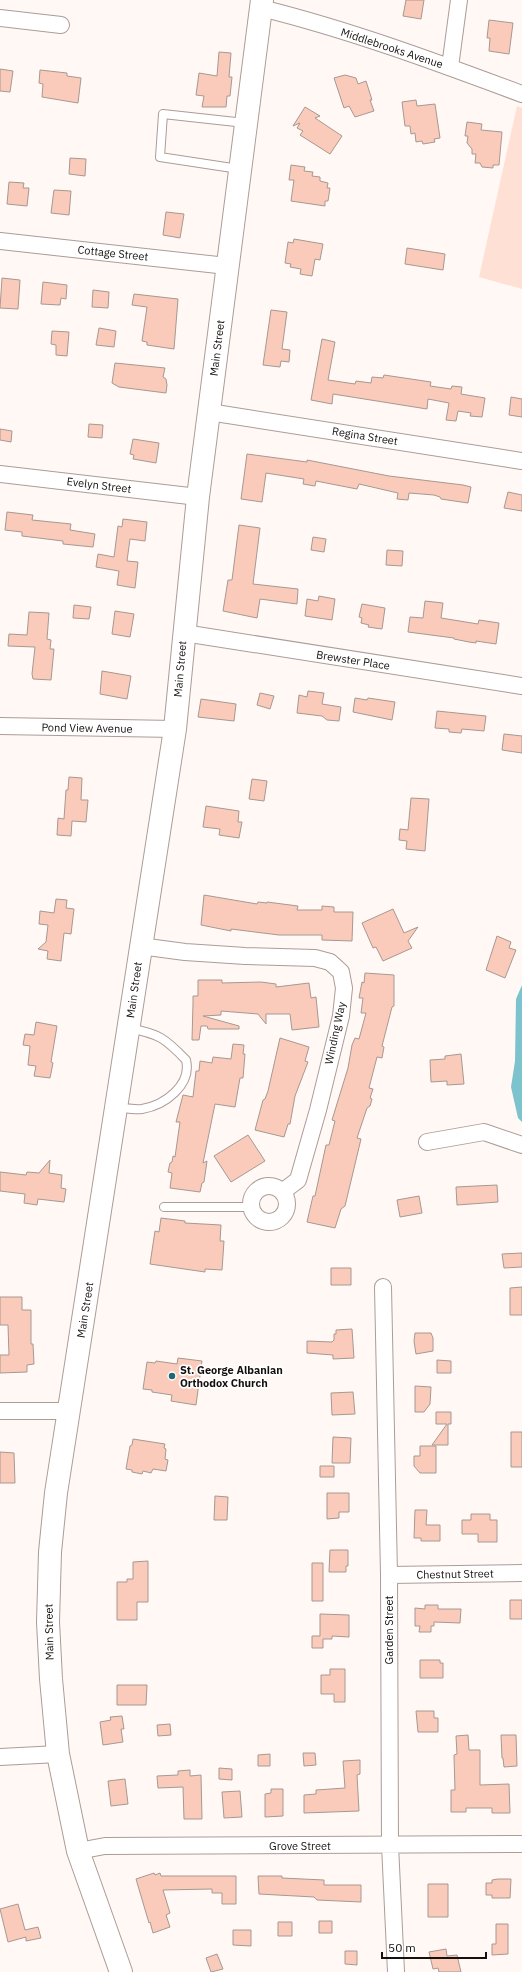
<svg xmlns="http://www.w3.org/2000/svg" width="522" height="1972" viewBox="0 0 522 1972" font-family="'IBM Plex Sans',sans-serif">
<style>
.green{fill:#ffe0d4}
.water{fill:#7cc3cd}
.building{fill:#facbba;stroke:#a79892}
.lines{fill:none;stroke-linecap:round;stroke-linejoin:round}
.lane-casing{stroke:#ac9c97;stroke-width:10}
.street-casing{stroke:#ac9c97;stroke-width:18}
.secondary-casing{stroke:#ac9c97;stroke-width:24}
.lane{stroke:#fff;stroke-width:8}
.street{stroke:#fff;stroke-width:16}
.secondary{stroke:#fff;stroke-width:22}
.poi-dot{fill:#1c6771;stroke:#fff;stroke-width:1.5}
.labels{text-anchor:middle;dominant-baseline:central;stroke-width:3.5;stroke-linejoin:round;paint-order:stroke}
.street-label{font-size:11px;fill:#15100e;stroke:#fff}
.poi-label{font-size:11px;font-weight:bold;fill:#15100e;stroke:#fff;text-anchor:start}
</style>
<rect width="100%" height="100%" fill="#fff8f5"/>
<path class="green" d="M517,106L522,108V289L479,277Z"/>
<path class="water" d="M522,985V1122L518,1118L511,1087L515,1061L516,999Z"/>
<path class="building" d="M406,0H424L421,19L403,16Z
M489,20L513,23L509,54L489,51L490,38H487Z
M219,52L231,53L229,77H232L230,96H227L226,107H202L204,96L196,95L199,73L217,76Z
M0,69L13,71L10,92L0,91Z
M40,70L67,73V76L81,78L78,103L42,97L43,84L39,83Z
M345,75L356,78L358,84L366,81L372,100H370L374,111L355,117L349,106L344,108L334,78Z
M416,100L417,106L435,104L440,138L434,139L435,142L423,144L422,141L416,142L415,133L411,134L410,126H405L402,102Z
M305,107L320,116L315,118L342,136L330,154L300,135L303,131L297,128L300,123L293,126Z
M467,122L482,124L481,130L502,132L499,165H493V168L482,167L480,163H475L476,154H472V149L467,143L468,136H465Z
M70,158L86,159L85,176L69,174Z
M291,165L305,167L304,171L313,172L312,176L320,177V181L328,183L327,188H330L328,201H325V206L291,201L294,180H289Z
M9,182L24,183L23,188H29L27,206L7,204Z
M54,190L71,191L69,215L51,213Z
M166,212L184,214L180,238L163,235Z
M294,239L323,244L320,260L315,259L312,276L300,274L301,269L290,267L291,264L285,263L288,242L293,243Z
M407,248L445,254L443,270L405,264Z
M2,278L20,280L18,309L0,308Z
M43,282L67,285L66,299L61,298L60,305L41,304Z
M93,290L109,292L108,308L92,307Z
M134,294L178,299L174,349L147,345V342L142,341L147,307L132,305Z
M271,310L287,312L282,349L290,350L289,362L281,361L280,367L263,365Z
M99,328L116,331L114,347L96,345Z
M52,331L69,332L67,356L56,355V345L51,344Z
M322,339L335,342L328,380L355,384L356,381L371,383L372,377L383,378L384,375L431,382L430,386L451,389L452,386L462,387L461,394L485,398L482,417L470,416L471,413L458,411L456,421L446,420L449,403L428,399L427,409L333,394L332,404L311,400Z
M115,363L165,368L163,377L166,379L167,385L166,393L119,387L112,383Z
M511,397L522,399V417L509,415Z
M89,424L103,425L102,438L88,437Z
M0,429L12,431L11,442L0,440Z
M133,439L159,443L156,463L133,459L134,455L130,454Z
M247,454L307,462V460L389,476L463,485L471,487L468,503L441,499L440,497L434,495L409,493L408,500L397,499L398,493L359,484L357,489L316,481L315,486L303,484L304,479L266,473L262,502L241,499Z
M508,492L522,495V511L504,508Z
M7,512L33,515L32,520L71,524L70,530L95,534L93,547L63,544V541L22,536V532L5,530Z
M123,519L147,522L145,541L130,539L127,561L138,562L135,588L117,585L119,571L96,567L98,554L114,557L118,526L122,527Z
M239,525L260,528L253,584L298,589L297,604L260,599L257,618L223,611L228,580H232Z
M313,537L326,539L324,552L311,550Z
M387,550L403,551L402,566L386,565Z
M319,596L335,599L332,620L305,616L307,599L318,601Z
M425,601L443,603L441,618L478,624L479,620L499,623L496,644L476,641V643L469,642L454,639V638L408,632L410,617L423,618Z
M362,604L385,608L382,629L368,627L369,625L361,623L362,618L359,617Z
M74,605L91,607L89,619L73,618Z
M115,611L134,614L130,637L112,634Z
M29,612L49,613L47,639L51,640L50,649H54L51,680L33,679L32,674L35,647L8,646L9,634L27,635Z
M102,671L131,676L127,699L100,694Z
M308,691L324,693L322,704L341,707L339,721L327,720L322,716L297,713L299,695L307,697Z
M260,693L274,696L270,709L257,705Z
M355,698L367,700L368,698L395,702L392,720L353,712Z
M201,699L236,704L234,721L198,717Z
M437,711L486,716L484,731L462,729L461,733L449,732V729L435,728Z
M504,734L522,736V753L502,750Z
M69,777L82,778L81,800H88L86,822L72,821L71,836L57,835L58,818L64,819L66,790H68Z
M252,779L267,781L264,801L249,799Z
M411,798L429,799L425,851L406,849L407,841L399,840L400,829L408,830Z
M206,806L239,811L238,822H242L239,838L219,835L220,829L203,827Z
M204,895L257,904L258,902L267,903V902L298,906L297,910H322V906L334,907V912H353L352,941L322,940V935H279L231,929V931L201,925Z
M56,899L67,900L66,908L74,909L71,934L64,933L61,961L47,959L48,951L38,949L46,942L48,925L39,924L40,911L54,913Z
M393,909L404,933L418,927L408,941L412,948L383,961L376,947L373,948L362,923Z
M497,936L511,942L509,948L516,950L505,978L486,970Z
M365,973L394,975V1006L392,1007L382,1046L384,1047L382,1058L377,1057L369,1088L373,1089L370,1098L372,1099L370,1106L367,1108L357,1138L361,1139L345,1206L341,1209L335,1228L307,1222L313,1196H315L326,1145H329L335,1121L332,1120L348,1068L352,1045L355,1038L359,1039L366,1013H361L363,998H359L362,982L364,983Z
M198,980H222V983L261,982L276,984V987L309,983L311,998L316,997L319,1027L292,1030L290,1014H266V1024L258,1014L221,1011V1015L203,1016L239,1026V1029H208L207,1026H201L199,1040H192L193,1003V996H198Z
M36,1022L57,1026L51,1062L53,1063L50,1078L34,1076L36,1066L28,1065L30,1046L23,1045L25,1034L34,1035Z
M280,1038L309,1047L305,1061L308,1062L295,1096L290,1124H288L284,1137L255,1130L263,1100L265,1099L268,1091Z
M233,1044L244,1045L243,1054H245L243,1078H240L235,1107L215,1104L203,1163L207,1161L204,1182L202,1183L200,1192L170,1188L172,1173L168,1172L170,1163L172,1162L173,1156L175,1157L180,1122H176L183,1095L193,1097L196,1071H199L200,1061L212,1063L213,1057L231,1059Z
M461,1054L464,1084L447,1085V1081L431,1082L430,1060L445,1059V1056Z
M248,1135L265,1161L231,1182L214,1156Z
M50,1160L49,1173L62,1175L61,1188L66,1189L64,1202L38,1199L37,1205L24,1203L25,1194L0,1191V1172L26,1175L27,1172L39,1173Z
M497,1185L498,1202L457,1205L456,1187Z
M419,1196L422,1213L400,1217L397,1200Z
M161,1218L185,1221V1223L221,1225L220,1241H224L222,1270L205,1269V1272L150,1264L155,1231L159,1232Z
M522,1253V1267L504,1268L502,1254Z
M331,1268H351V1285H331Z
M522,1287V1315H510V1288Z
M0,1297H22V1310H31V1344H33L34,1364L27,1365V1372L0,1373V1355H9L8,1325H0Z
M352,1329L354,1358L333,1359V1355L307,1353V1341L332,1342L334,1340V1334H336V1330Z
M415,1333H431L433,1338V1351L416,1354L414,1341Z
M178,1358L202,1361L196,1405L171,1401L172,1395L152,1392V1390L143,1389L147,1362L155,1363L156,1361L177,1364Z
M437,1360L451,1361V1373H437Z
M415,1386L431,1387L430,1404L424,1412H415Z
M353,1392L355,1414L332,1415L331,1393Z
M436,1412H451V1424H448V1445H432L447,1424H436Z
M511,1432H522V1467H511Z
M333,1437L351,1438L350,1463H332Z
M133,1439L165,1444L164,1448L166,1449L165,1459L168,1460L166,1471L153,1469L151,1473L143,1471L142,1474L132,1472V1470L126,1469L130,1446L132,1445Z
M420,1446H436V1473H420L414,1466V1456H420Z
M0,1452L14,1453L15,1483H0Z
M320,1466H334V1477H320Z
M327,1493H349V1512H339V1518L327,1519Z
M215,1496L228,1497L227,1520H214Z
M415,1510H427L426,1525H440V1541H421V1538H414Z
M471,1514H490V1520H497V1542H478V1534H462V1520H471Z
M330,1550H348V1566H346V1572H329Z
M148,1561V1602H137V1620H117V1582H127V1579H133V1562Z
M312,1563H323V1601H312Z
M510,1600H522V1619H510Z
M425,1605H438V1609H461L460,1623L434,1622V1626H431V1632H419L420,1626H415V1608L425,1609Z
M320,1614L349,1615V1637L332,1636V1639H323V1648H312V1636H320Z
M420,1660H440V1663H443V1678H420Z
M330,1669H345V1702H334V1694H321V1675H330Z
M117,1685H147L146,1705H117Z
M416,1711H434V1718H438V1732H418Z
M122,1716L124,1729H121L123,1742L103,1745L100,1722L111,1720L110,1717Z
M170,1724L171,1735L158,1736L157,1725Z
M468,1735L469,1750H480V1785L509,1784L510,1813H492V1808H466V1812H451V1790H455L454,1755L457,1754L456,1736Z
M501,1735H516L517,1766L504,1767L503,1758H502Z
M303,1753H315L316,1765L304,1766Z
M270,1754V1766H258V1755Z
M360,1760V1774L357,1775L359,1811L304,1813V1795L316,1794V1790L345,1788L343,1761Z
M219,1768L232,1769V1780L219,1779Z
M190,1770V1776L201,1775L202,1819H184L183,1787L158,1788L157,1776L178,1775V1771Z
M125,1779L128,1804L111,1806L108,1781Z
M271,1789H283V1816L265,1817V1794L271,1793Z
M240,1791L242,1817L224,1818L222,1792Z
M154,1873L155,1875L160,1873L161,1876H236V1904H222V1893H212V1889L163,1890L170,1913L166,1915L170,1927L153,1933L150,1922L149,1923L136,1879Z
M258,1876H282V1878L324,1880V1885H361V1902L317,1900L314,1897L259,1894Z
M498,1879H511L510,1898H492V1895H486V1883H492V1880Z
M428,1884H448V1917H428Z
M18,1904L25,1930L38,1927L41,1938L26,1941V1937L8,1942L0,1909Z
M319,1921H332V1933H319Z
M278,1922H292V1936H278Z
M496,1924H508V1954L492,1955V1944H496Z
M233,1930H251V1946L233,1945Z
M446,1949L447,1956L457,1955L461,1972H439L438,1968L433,1969L429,1952Z
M345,1951H357V1965L345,1964Z
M217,1954L223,1969L211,1972L206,1958Z"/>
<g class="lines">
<defs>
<path id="lane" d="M239,169L160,157L163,114L245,123
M117,1107C125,1108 135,1110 142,1109C165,1105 192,1085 186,1060C165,1038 159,1034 129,1028
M164,1207H251"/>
<path id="street" d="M261,8C350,30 436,62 522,94
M0,18L61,25
M450,67L459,0
M0,241L227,266
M209,412L522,461
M0,474L198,497
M184,633L522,686
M0,726L175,729
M140,946L185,952L245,956L315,958L330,962L341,972L344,988L341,1016L318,1110L298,1180L282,1192
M427,1142L484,1132L522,1145
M251 1204a18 18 0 1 1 36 0a18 18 0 1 1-36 0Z
M383,1287L389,1575L390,1845L396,1972
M0,1411H69
M389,1575L522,1573
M0,1757L58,1754
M78,1851L105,1846L522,1844"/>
<path id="secondary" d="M121,1972L78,1851L58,1754L51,1679L48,1622L50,1552L56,1493L175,729L198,497L262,0"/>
</defs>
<use href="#lane" class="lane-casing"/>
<use href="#street" class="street-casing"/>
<use href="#secondary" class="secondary-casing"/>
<use href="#lane" class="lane"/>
<use href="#street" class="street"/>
<use href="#secondary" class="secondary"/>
</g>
<circle class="poi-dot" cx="172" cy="1376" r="4"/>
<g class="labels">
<g class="street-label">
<text transform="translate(392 48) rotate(18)">Middlebrooks Avenue</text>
<text transform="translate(113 253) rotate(6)">Cottage Street</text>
<text transform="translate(217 348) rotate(-83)">Main Street</text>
<text transform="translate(365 436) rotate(9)">Regina Street</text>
<text transform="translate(99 485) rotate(7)">Evelyn Street</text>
<text transform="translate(353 660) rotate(9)">Brewster Place</text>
<text transform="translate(180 669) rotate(-85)">Main Street</text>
<text transform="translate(87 728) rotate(1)">Pond View Avenue</text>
<text transform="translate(134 990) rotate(-82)">Main Street</text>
<text transform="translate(335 1033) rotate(-78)">Winding Way</text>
<text transform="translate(85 1310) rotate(-81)">Main Street</text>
<text transform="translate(455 1574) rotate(-1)">Chestnut Street</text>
<text transform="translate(389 1630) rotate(-90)">Garden Street</text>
<text transform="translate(49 1632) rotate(-91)">Main Street</text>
<text x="300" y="1846">Grove Street</text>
</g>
<g class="poi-label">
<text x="180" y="1370">St. George Albanian<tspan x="180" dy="13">Orthodox Church</tspan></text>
</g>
</g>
<path d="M382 1952v6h104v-6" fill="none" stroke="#15100e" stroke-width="2"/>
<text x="388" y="1952" font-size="12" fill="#15100e" stroke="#ffffff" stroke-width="3" paint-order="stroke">50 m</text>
</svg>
